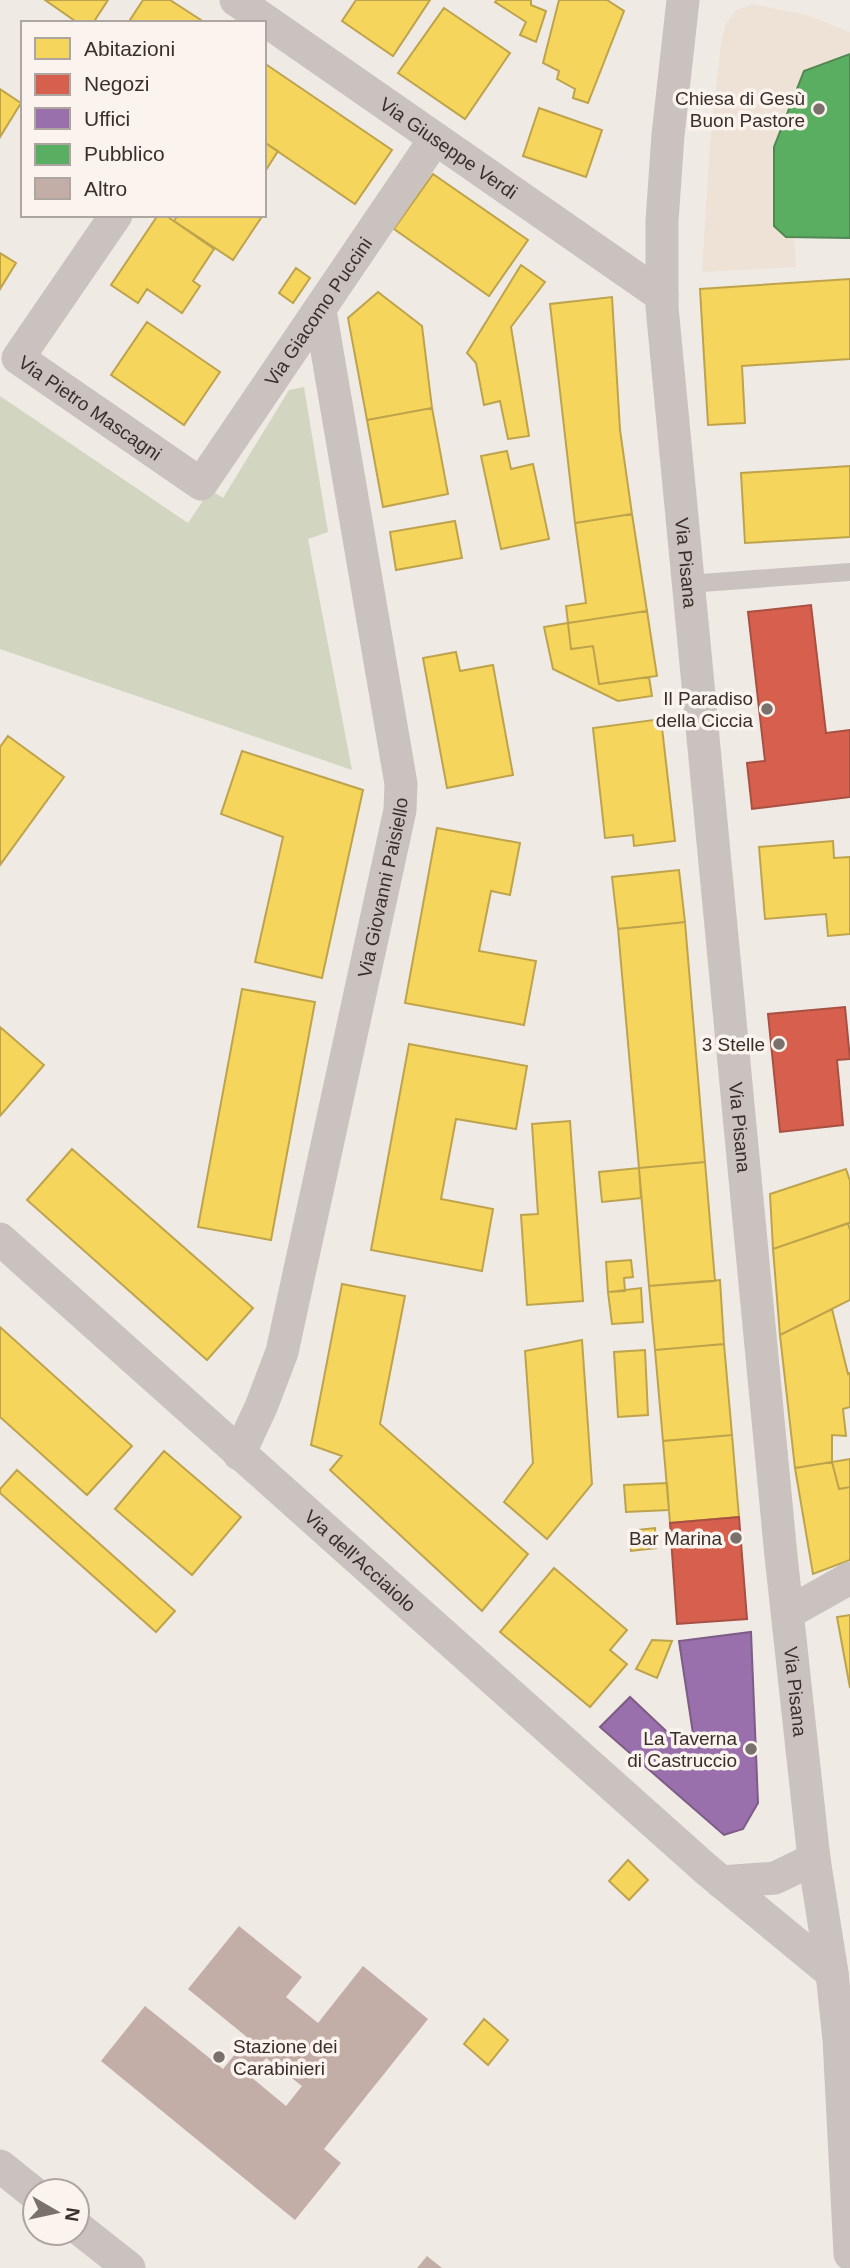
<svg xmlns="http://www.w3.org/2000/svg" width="850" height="2268" viewBox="0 0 850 2268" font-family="Arial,sans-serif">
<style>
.green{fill:#d2d5bf}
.plaza{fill:#eee1d5}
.homes{fill:#f6d55c;stroke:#bea34d;stroke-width:2}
.shops{fill:#d6604d;stroke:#a85143;stroke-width:2}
.offices{fill:#9970ab;stroke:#7d5c85;stroke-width:2}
.public{fill:#5aae61;stroke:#518851;stroke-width:2}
.building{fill:#c3ada7;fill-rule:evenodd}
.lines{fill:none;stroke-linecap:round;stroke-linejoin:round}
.service{stroke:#c9c2be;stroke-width:18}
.minor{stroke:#c9c2be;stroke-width:33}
.poi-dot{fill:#7a706c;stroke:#fbf4ee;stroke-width:2.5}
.labels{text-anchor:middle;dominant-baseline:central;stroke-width:7;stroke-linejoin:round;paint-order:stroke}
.poi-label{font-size:19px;fill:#3b2f2b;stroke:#fbf4ee;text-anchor:end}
.street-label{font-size:19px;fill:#3b2f2b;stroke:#fbf4ee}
</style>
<rect width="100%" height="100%" fill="#f0eae5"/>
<path class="green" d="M304,387L328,532L308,539L352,770L0,649V396L188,523L210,490L223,498L289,390Z"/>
<path class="plaza" d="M752,4L806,15L850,32V54L803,71L774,147V226L786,237H794L796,267L702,272L710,146L721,43L726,24L735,11Z"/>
<path class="homes" d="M45,0H108L93,23H78Z
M143,0H170L204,22L128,23Z
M356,0H430L393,56L342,21Z
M497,0H531V5L546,11L536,42L520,35L526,22L495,2Z
M559,0H607L624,11L588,103L573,98L575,89L557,79L559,71L543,63Z
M444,8L510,53L465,119L398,73Z
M264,63L392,150L355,204L264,142Z
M0,89L21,103L0,137Z
M539,108L602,130L586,177L523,156Z
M264,142L278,151L266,170H264Z
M433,174L528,240L489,296L394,229Z
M158,215H165L214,249L193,281L200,286L182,313L147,289L138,303L111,285Z
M178,215H263L233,260L174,221Z
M0,253L16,263L0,289Z
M521,265L545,282L511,327L529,436L508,439L500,401L484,405L476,363L467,353Z
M296,268L310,278L293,303L279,293Z
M850,279V359L742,366L745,423L708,425L700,289Z
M378,292L422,326L432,408L367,420L348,318Z
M612,297L620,430L632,514L575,523L550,304Z
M147,322L220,372L184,425L111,375Z
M432,408L448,494L383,507L367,420Z
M507,451L511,469L533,464L549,539L501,549L481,456Z
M850,466V537L745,543L741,473Z
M632,514L647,611L568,623L566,606L586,603L575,523Z
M455,521L462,558L396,570L390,532Z
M647,611L657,676L599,684L593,646L571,649L568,623Z
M568,623L571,649L593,646L599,684L649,677L652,696L618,701L553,669L544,627Z
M456,652L460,671L493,665L513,775L447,788L423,658Z
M661,719L675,841L634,846L633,835L605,838L593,728Z
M8,736L64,777L0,865V747Z
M242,751L363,790L322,978L255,962L283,837L221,814Z
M437,828L520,843L510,895L491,891L479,951L536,961L524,1025L405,1003Z
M833,841L834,858L850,857V934L828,936L826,914L765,919L759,847Z
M679,870L685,922L618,929L612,877Z
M685,922L705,1162L639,1168L618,929Z
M242,989L315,1002L271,1240L198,1227Z
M0,1027L44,1065L0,1116Z
M409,1044L527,1066L516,1129L456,1119L441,1199L493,1209L482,1271L371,1250Z
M570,1121L583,1301L527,1305L521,1215L538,1214L532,1124Z
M72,1149L253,1308L207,1360L27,1200Z
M705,1162L715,1281L649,1286L639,1168Z
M639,1168L641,1198L602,1202L599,1172Z
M846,1169L850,1181V1223L773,1249L770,1194Z
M848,1223L850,1230V1300L780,1335L773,1249Z
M631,1260L633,1277L624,1278L625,1291L608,1292L606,1262Z
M720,1280L724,1344L655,1350L649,1286Z
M342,1284L405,1296L380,1424L528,1554L482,1611L330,1470L342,1456L311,1445Z
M641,1288L643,1322L612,1324L608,1292Z
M832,1309L848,1374L850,1373V1407L843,1409L846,1436L832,1435V1462L795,1468L780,1335Z
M0,1327L132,1446L87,1495L0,1417Z
M582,1340L592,1484L547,1539L504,1502L533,1463L525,1351Z
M724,1344L732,1435L663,1441L655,1350Z
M645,1350L648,1415L618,1417L614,1352Z
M732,1435L739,1517L670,1523L663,1441Z
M164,1451L241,1517L192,1575L115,1509Z
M850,1459V1487L839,1489L832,1462Z
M832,1462L839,1489L850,1487V1560L813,1574L795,1468Z
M17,1470L175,1611L156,1632L0,1493V1489Z
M667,1483L669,1510L626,1512L624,1485Z
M655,1528L656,1548L631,1551L629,1531Z
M554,1568L627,1630L610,1650L627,1664L590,1707L500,1632Z
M850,1615V1688L837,1617Z
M652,1640L672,1641L657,1678L636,1669Z
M628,1860L648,1880L629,1900L609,1881Z
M484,2019L508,2040L488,2065L464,2044Z"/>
<path class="shops" d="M811,605L826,733L850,730V797L752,809L747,763L765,761L748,612Z
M845,1007L850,1059L837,1060L843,1125L780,1132L768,1014Z
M739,1517L747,1619L677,1624L670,1523Z"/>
<path class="offices" d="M751,1632L758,1803L743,1829L724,1835L600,1727L630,1697L683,1747L694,1740L679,1641Z"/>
<path class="public" d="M850,54V238L786,237L774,226V147L804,71Z"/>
<path class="building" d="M239,1926L302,1977L286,1997L318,2023L363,1966L428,2019L324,2149L341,2163L295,2220L101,2061L145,2006L223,2069L248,2038L188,1989ZM266,2058L302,2086L286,2106L251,2077Z
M427,2256L442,2268H417Z"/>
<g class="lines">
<path class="service" d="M688,584L850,572"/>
<g class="minor">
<path id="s1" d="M236,0L662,296"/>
<path id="s2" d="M683,0L668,135L662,221V307L781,1556L814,1859L832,1973L839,2039L850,2254"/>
<path id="s3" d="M116,215L18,358L201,484L435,139"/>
<path id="s4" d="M0,1239L707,1870L832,1973"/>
<path id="s5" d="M239,1454L261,1407L282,1352L400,810L401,784L320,310"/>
<path d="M788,1613L850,1578"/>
<path d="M721,1882L775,1878L814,1859"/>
<path d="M0,2166L35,2194"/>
<path d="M77,2227L129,2268"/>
</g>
</g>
<g class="poi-dot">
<circle cx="819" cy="109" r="7"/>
<circle cx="767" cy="709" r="7"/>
<circle cx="779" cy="1044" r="7"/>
<circle cx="736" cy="1538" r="7"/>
<circle cx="751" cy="1749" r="7"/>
<circle cx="219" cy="2057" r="7"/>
</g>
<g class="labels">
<g class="poi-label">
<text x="805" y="98">Chiesa di Gesù<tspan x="805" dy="22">Buon Pastore</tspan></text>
<text x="753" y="698">Il Paradiso<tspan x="753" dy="22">della Ciccia</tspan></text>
<text x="765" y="1044">3 Stelle</text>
<text x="722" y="1538">Bar Marina</text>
<text x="737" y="1738">La Taverna<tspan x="737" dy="22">di Castruccio</tspan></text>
<text x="233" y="2046" text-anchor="start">Stazione dei<tspan x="233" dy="22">Carabinieri</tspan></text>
</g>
<g class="street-label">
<text stroke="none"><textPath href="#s1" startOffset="259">Via Giuseppe Verdi</textPath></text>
<text stroke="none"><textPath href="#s3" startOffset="604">Via Giacomo Puccini</textPath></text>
<text stroke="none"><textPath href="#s3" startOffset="261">Via Pietro Mascagni</textPath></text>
<text stroke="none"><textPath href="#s2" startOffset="565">Via Pisana</textPath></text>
<text stroke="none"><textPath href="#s5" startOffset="586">Via Giovanni Paisiello</textPath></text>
<text stroke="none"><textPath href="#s2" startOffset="1132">Via Pisana</textPath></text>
<text stroke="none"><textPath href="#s4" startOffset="483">Via dell'Acciaiolo</textPath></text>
<text stroke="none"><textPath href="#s2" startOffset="1699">Via Pisana</textPath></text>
</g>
</g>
<rect x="21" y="21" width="245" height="196" fill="#fbf4ee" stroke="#aea5a0" stroke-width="2"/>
<rect x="35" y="38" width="35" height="21" fill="#f6d55c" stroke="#aea5a0" stroke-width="2"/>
<text x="84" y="56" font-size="21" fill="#3b2f2b">Abitazioni</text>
<rect x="35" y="74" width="35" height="21" fill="#d6604d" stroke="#aea5a0" stroke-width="2"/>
<text x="84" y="91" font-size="21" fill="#3b2f2b">Negozi</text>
<rect x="35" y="108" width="35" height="21" fill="#9970ab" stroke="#aea5a0" stroke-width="2"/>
<text x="84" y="126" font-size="21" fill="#3b2f2b">Uffici</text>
<rect x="35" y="144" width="35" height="21" fill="#5aae61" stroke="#aea5a0" stroke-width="2"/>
<text x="84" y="161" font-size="21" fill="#3b2f2b">Pubblico</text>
<rect x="35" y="178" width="35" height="21" fill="#c3ada7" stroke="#aea5a0" stroke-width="2"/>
<text x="84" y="196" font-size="21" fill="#3b2f2b">Altro</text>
<g transform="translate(56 2212) rotate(99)"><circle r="33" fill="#fbf4ee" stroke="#aea5a0" stroke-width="2"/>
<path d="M0-5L12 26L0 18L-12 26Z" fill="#7a706c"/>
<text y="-10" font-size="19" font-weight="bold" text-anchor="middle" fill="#3b2f2b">N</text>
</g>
</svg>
